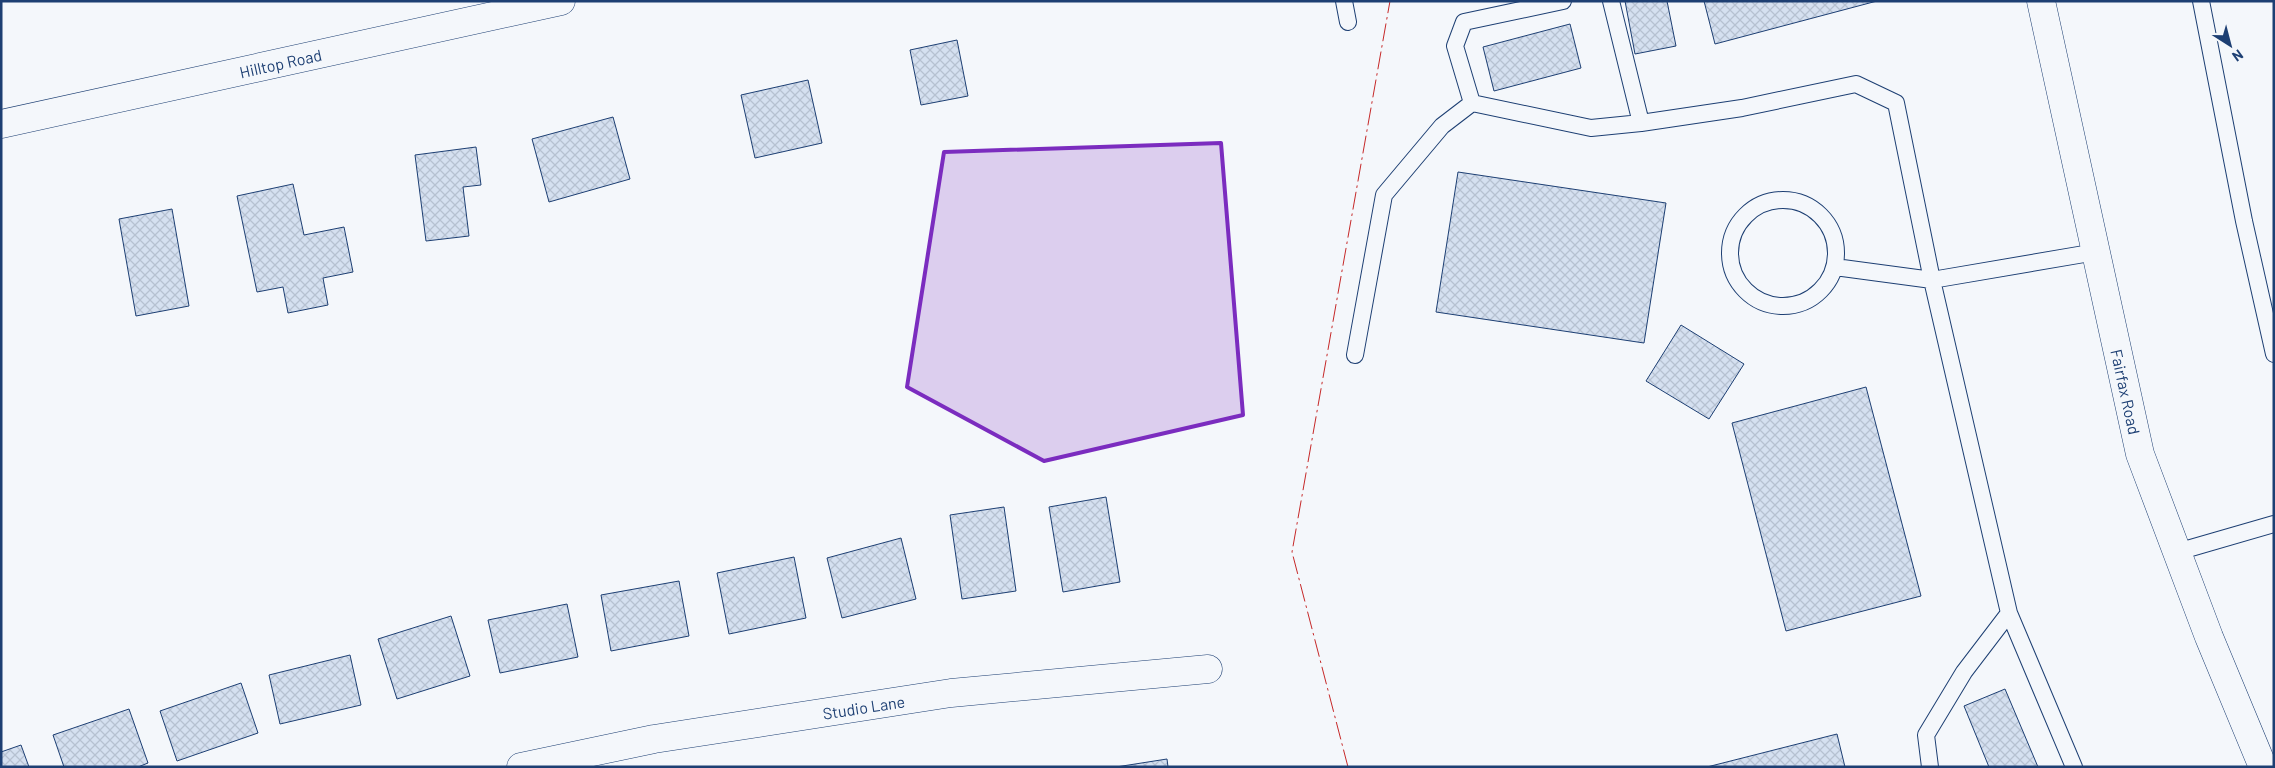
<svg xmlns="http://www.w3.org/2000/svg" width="2275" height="768" viewBox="0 0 2275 768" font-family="Barlow,sans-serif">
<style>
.building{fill:url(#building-cross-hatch);stroke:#1d3f73}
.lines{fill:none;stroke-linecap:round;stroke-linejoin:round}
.service-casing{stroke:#1d3f73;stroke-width:18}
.minor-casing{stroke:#1d3f73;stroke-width:29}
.tertiary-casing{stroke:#1d3f73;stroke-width:29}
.secondary-casing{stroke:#1d3f73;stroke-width:29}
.service{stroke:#f4f7fb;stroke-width:16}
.minor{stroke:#f4f7fb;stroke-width:28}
.tertiary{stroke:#f4f7fb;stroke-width:28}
.secondary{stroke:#f4f7fb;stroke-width:28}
.power{stroke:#c62828;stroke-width:1;stroke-dasharray:18 4 2.5 4;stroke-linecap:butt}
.marked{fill:#7b2cbf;fill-opacity:0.2;stroke:#7b2cbf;stroke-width:4;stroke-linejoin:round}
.labels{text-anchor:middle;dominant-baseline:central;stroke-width:4;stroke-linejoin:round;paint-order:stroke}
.street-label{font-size:16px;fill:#1d3f73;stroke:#f4f7fb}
</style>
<defs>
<pattern id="building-cross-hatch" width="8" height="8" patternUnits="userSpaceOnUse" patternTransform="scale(1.25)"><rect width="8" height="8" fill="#d5e0f0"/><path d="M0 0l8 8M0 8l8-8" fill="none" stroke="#b6c1d1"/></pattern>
</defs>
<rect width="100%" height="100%" fill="#f4f7fb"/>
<path class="building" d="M1625,1H1667L1676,46L1635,54Z
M1704,1H1877L1715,44Z
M1570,24L1581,68L1494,91L1483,47Z
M957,40L968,96L921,105L910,50Z
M808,80L822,143L755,158L741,95Z
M613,117L630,179L549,202L532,139Z
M476,147L481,185L463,187L469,236L426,241L415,155Z
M1458,172L1666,203L1644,343L1436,312Z
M293,184L304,235L344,227L353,272L323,278L328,305L288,313L283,287L257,292L237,196Z
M172,209L189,306L136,316L119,219Z
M1681,325L1744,364L1709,419L1646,381Z
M1866,387L1921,596L1786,631L1732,423Z
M1106,497L1120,582L1063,592L1049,507Z
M1004,507L1016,591L962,599L950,515Z
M901,538L916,599L842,618L827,558Z
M794,557L806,618L729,634L717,573Z
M679,581L689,636L611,651L601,595Z
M567,604L578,657L500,673L488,620Z
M451,616L470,676L397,699L378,639Z
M350,655L361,705L280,724L269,675Z
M241,683L258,733L177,761L160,711Z
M2005,689L2038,767H1989L1964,706Z
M129,709L148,763L138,767H64L53,735Z
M1837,734L1845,767H1707Z
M21,745L29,767H1V752Z
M1167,759L1168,767H1116Z"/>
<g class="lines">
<defs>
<path id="service" d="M1344,1L1348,22
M1611,1L1641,123
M2201,1L2244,221L2274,354
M1472,103L1455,46L1464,22L1563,1
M1730 253a53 53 0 1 1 106 0a53 53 0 1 1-106 0Z
M1355,355L1384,195L1442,126L1472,103L1591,128L1641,123L1742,108L1856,84L1896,103L1932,280L1835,267
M2177,552L2274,524
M1930,767L1926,735L1964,672L2009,613
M2074,767L2009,613L1932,280L2096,252"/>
<g id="minor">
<path id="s1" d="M521,767L654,739L951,693L1208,669"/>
</g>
<g id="tertiary">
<path id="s2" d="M2041,1L2140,454L2209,637L2263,767"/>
</g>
<g id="secondary">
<path id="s3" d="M1,124L561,1"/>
</g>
</defs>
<use href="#service" class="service-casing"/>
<use href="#minor" class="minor-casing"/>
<use href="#tertiary" class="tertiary-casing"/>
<use href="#secondary" class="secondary-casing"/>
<use href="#service" class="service"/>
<use href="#minor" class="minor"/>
<use href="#tertiary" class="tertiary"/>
<use href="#secondary" class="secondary"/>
<path class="power" d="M1348,767L1292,552L1390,1"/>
</g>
<path class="marked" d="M1221,143L1243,415L1044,461L907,387L944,152Z"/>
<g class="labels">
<g class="street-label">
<text stroke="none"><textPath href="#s3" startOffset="286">Hilltop Road</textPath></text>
<text stroke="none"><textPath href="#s2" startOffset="400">Fairfax Road</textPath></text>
<text stroke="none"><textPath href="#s1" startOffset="348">Studio Lane</textPath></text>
</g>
</g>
<rect width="2275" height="768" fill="none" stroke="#1d3f73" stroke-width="5"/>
<g transform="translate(2230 45) rotate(144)" stroke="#f4f7fb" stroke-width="4" paint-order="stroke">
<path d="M0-4L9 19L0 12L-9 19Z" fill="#1d3f73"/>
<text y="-8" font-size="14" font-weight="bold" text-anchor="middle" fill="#1d3f73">N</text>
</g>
</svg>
